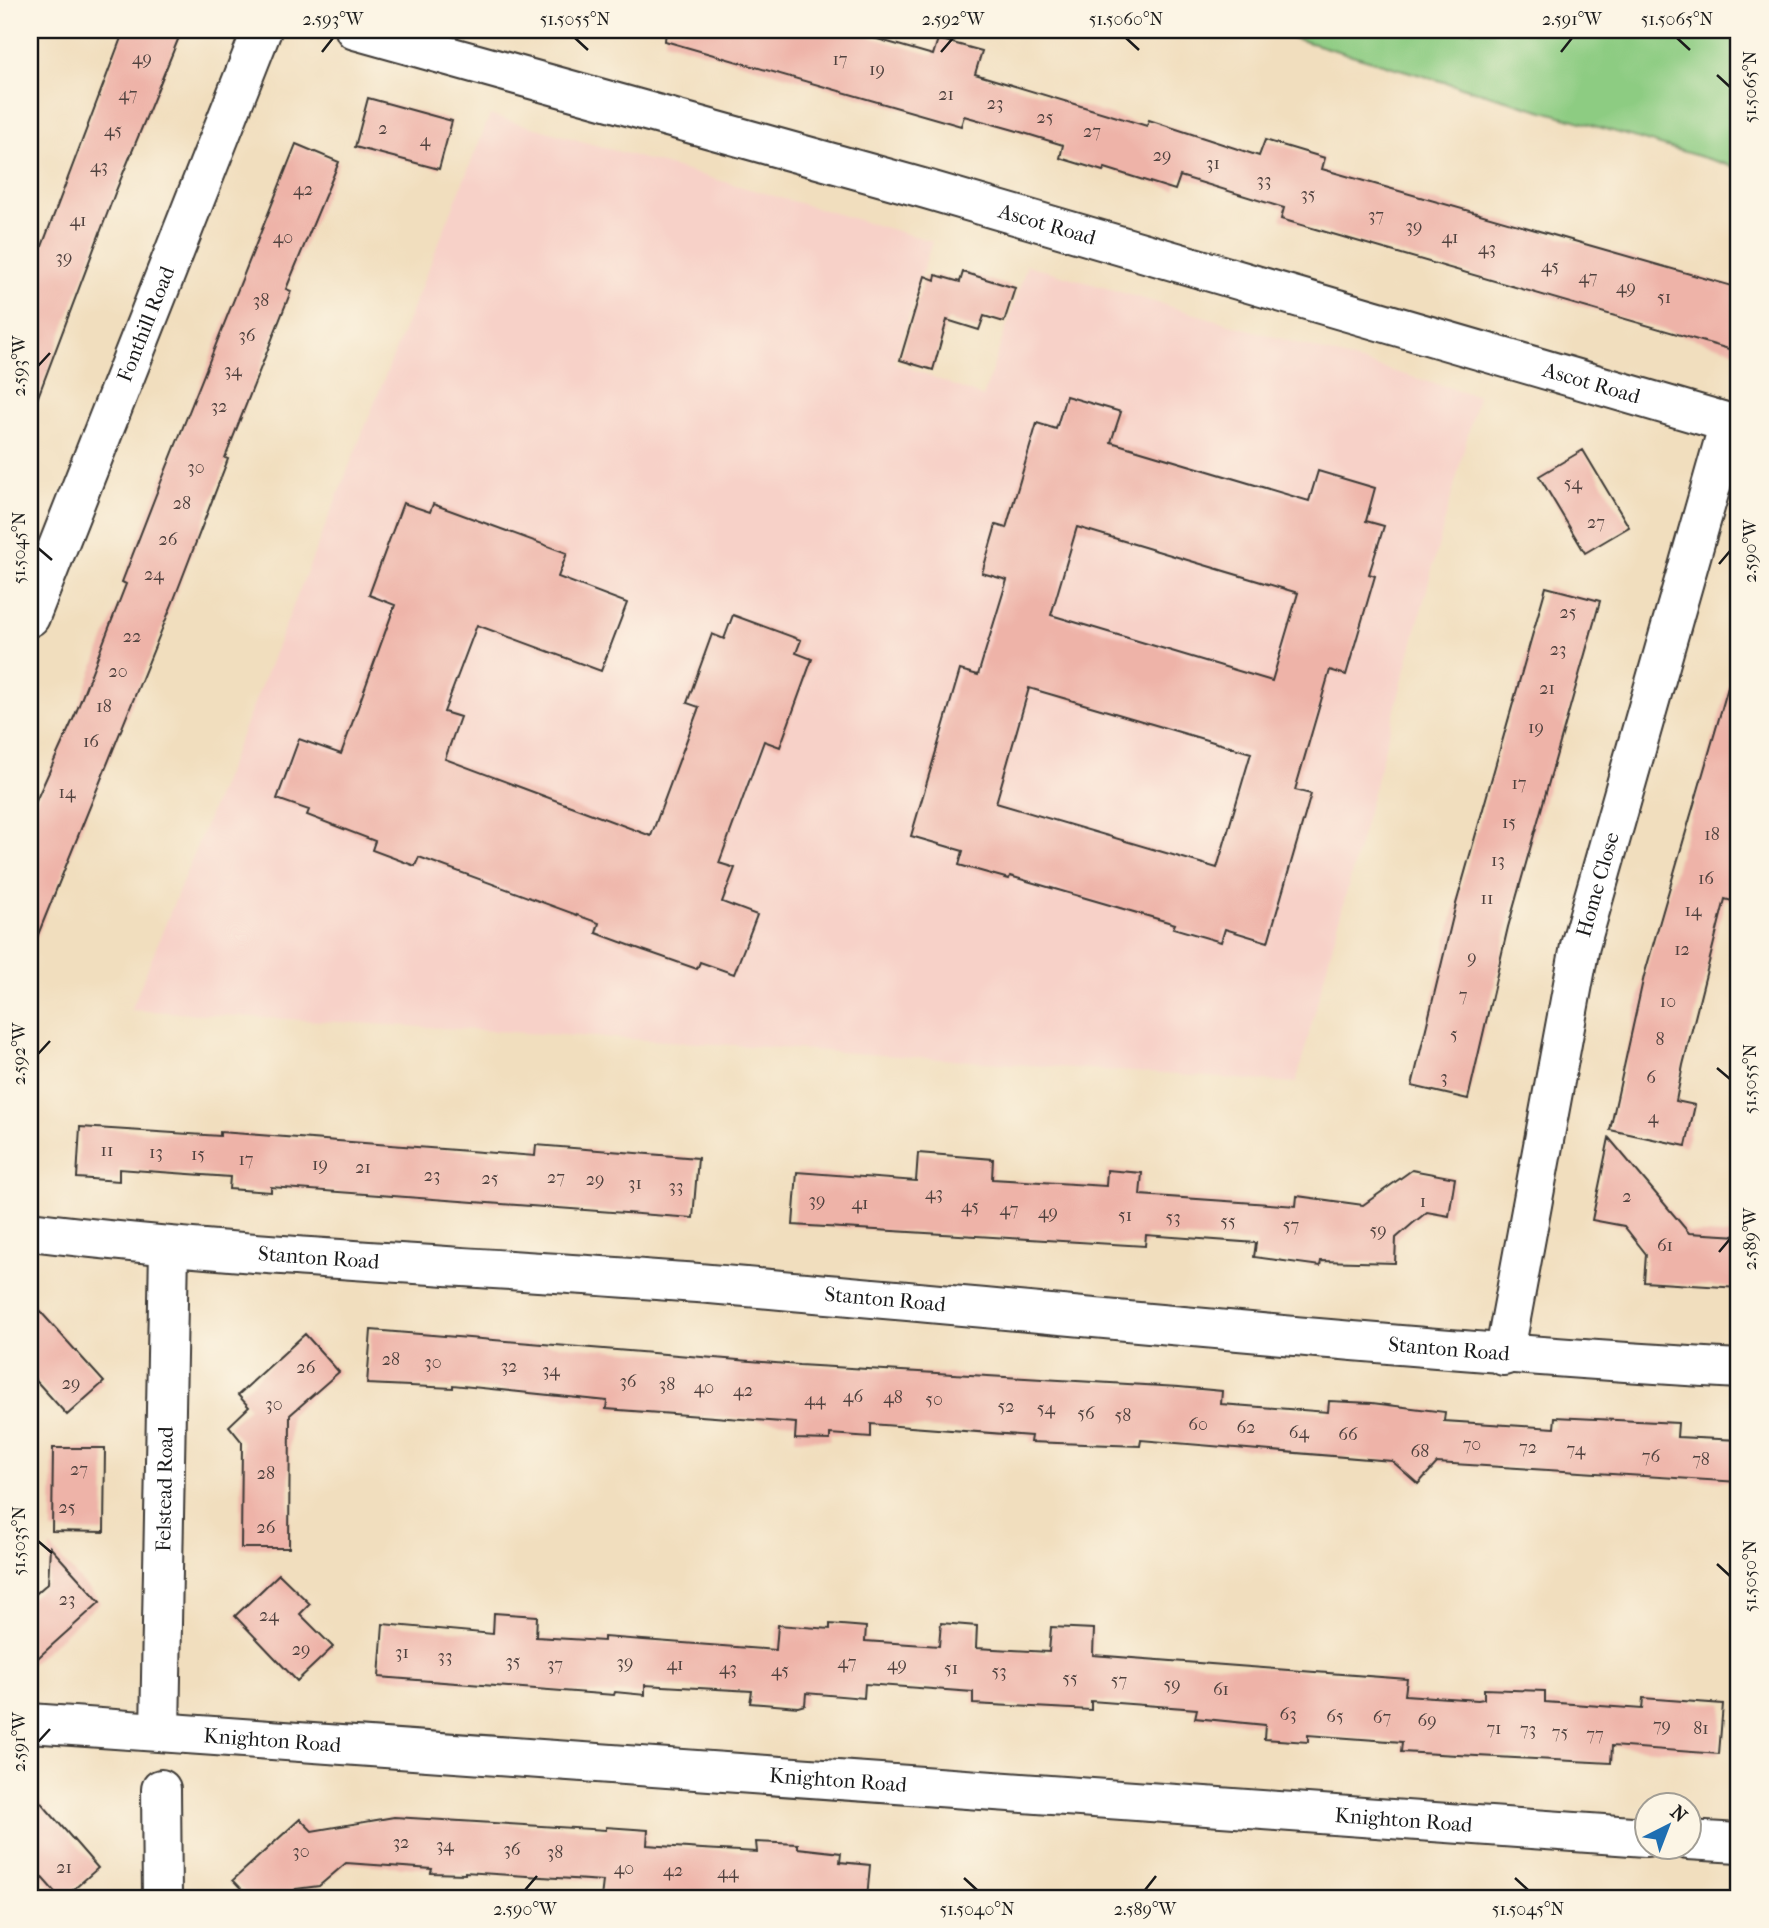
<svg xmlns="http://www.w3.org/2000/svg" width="1769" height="1928" viewBox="0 0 1769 1928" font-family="'IM FELL French Canon',serif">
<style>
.built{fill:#f7d1c8}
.green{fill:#8dcc82;stroke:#54744f;stroke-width:2}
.building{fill:#eeb3a8;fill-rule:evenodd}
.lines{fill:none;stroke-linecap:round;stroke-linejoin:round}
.minor-casing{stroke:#3c3934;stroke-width:42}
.minor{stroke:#fff;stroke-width:38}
.ticks{fill:none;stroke:#1c1c1c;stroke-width:2.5}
.labels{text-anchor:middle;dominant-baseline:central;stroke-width:5;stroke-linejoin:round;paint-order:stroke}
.number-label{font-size:18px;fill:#50423f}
.street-label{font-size:21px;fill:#1c1c1c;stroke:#fcf5e5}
.neatline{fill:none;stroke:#1c1c1c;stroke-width:2.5}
.ticks-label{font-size:18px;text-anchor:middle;fill:#1c1c1c}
</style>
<rect width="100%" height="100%" fill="#fcf5e5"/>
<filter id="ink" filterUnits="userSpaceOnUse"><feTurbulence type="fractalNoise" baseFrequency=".0143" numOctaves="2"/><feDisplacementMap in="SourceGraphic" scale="14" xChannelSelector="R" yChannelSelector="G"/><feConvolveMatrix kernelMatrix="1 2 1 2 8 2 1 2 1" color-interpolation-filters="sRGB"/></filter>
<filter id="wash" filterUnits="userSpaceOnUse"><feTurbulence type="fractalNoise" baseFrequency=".00686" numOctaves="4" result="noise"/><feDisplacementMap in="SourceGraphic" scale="28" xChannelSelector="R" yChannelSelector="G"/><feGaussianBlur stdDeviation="1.57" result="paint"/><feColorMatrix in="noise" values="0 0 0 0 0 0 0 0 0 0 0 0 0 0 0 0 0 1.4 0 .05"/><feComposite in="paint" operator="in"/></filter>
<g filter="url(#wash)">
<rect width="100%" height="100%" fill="#f1debe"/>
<path class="built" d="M490,115L932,241L895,362L983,397L1027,265L1478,396L1296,1083L734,1045L131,1010Z"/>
<path class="green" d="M1266,30H1739V168Z"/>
<g id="blocks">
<path class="building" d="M124,30H182L115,193L33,410L30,409V278Z
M666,30H846L933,55L938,39L982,51L975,74L1147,126L1149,120L1259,156L1265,140L1325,158L1322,169L1739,288V352L1281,219L1284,208L1180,176L1175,190L1105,168L1103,171L1060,158L1063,145L1014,130L964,116L961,126L665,41Z
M368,98L452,121L439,169L355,147Z
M296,144L339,162L286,289L291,291L225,458L228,459L173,602L33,947H30V814L75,715L126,584L122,582L155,497Z
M963,272L1015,288L1004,322L984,316L979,330L947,320L933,370L900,360L925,276L935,280L936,275L960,282Z
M1066,396L1121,412L1111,442L1309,501L1318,471L1375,488L1366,521L1384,526L1369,574L1375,576L1346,675L1330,670L1295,790L1311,794L1268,942L1225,929L1221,942L1173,928L1175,924L1010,876L1009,879L959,865L963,851L911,836L960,670L978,675L1007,580L982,573L996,525L1006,528L1037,423L1056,429ZM1077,527L1298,593L1272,681L1051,615ZM1029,688L1251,753L1217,868L996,803Z
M1583,450L1629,527L1585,553L1539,476Z
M403,503L430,512L433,504L567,553L558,577L627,603L601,671L477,625L444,712L460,717L445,759L651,836L699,707L687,703L712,634L724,639L733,615L801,640L796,653L812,659L780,747L764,741L719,863L735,868L722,902L757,915L734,974L700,962L697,969L637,948L596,933L599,923L419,857L415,866L372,850L375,841L307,815L309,810L277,799L299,739L341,754L395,605L369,595Z
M1546,587L1600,601L1508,927L1468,1099L1412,1086L1456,904Z
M1729,684L1739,686V903L1725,899L1683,1065L1676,1101L1695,1105L1686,1146L1610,1130L1644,976Z
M80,1127L220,1136V1132L535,1156L536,1145L698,1158L693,1218L271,1187V1192L229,1189L230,1177L119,1169V1181L77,1178Z
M1609,1138L1689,1233L1739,1236V1288L1644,1282L1646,1254L1624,1226L1592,1220Z
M918,1153L993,1159L992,1179L1106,1186L1107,1170L1142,1173L1140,1195L1296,1206L1297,1196L1363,1205L1412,1170L1455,1178L1449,1216L1427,1212L1412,1224L1396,1238L1395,1263L1321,1261L1320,1266L1254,1257L1256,1243L1146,1235L1145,1246L793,1225L797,1172L916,1181Z
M30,1300L104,1382L67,1415L30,1374Z
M371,1330L799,1365L1179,1387L1222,1391L1221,1404L1328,1412L1329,1401L1372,1403L1445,1412L1444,1421L1554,1428L1555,1417L1678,1423L1677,1437L1739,1440V1482L1437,1463L1418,1484L1392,1461L1141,1440L1140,1446L1030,1442L1031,1436L871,1424V1437L830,1434V1440L795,1439L796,1423L606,1409L607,1401L453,1385V1388L367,1384Z
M305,1334L339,1372L290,1415L289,1548H241L242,1442L229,1426L249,1407L238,1395Z
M53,1448H105L104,1532L52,1531Z
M50,1547L100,1602L30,1665V1599L48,1583Z
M279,1574L310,1604L300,1614L333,1647L297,1681L235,1616Z
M494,1613L537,1616L536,1637L604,1641V1637L776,1650L778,1625L830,1629V1624L866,1627L865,1641L939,1646L941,1623L977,1626L976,1648L1049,1652L1051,1627L1094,1629L1093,1655L1407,1679L1405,1695L1478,1700L1484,1699V1689L1545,1691V1702L1642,1709L1643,1698L1723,1704L1719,1754L1612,1746L1611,1763L1401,1752L1402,1742L1308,1735V1742L1264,1739L1265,1725L1195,1718L1197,1709L1091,1701V1710L973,1704V1692L865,1684L864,1698L806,1693L805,1705L798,1707L750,1703L752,1691L645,1685V1695L615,1692L614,1695L379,1677L383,1624L493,1634Z
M30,1790L98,1868L64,1898H60L30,1864Z
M394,1817L606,1830V1827L648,1830L647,1845L702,1849L757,1852L756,1842L798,1844V1848L841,1853L840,1862L870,1865L867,1898H601L603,1881L465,1872V1874L431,1873L432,1869L346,1863L319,1886L296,1889L286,1898H250L233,1880L300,1819L312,1831Z"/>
</g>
</g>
<g filter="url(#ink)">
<use href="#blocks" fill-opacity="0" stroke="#3c3934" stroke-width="2"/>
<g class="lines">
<defs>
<g id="minor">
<path id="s1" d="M355,30L926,189L1739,426"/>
<path id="s2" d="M30,617L262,30"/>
<path id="s3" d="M30,1231C264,1260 499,1266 734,1286C1069,1314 1403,1350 1739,1369"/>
<path id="s4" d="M1504,1356L1580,946L1729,423"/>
<path id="s5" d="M30,1723L1646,1837"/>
<path id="s6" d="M160,1731L169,1248"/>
<path d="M161,1789L162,1898"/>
<path d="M1688,1840L1739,1843"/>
</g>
</defs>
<use href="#minor" class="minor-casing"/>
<use href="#minor" class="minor"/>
</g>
</g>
<path class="ticks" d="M575,38L588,50M1126,38L1139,50M1677,38L1690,50M322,52L333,38M941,52L953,38M1561,52L1572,38M1717,75L1730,87M38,366L50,353M38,548L52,560M1719,564L1730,551M38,1054L50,1041M1717,1068L1730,1079M1719,1252L1730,1239M38,1541L52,1553M1717,1564L1730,1576M38,1742L50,1729M964,1878L977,1890M1515,1878L1528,1890M525,1890L537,1876M1145,1890L1156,1876"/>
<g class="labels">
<g class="number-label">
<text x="142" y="58">49</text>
<text x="840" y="59">17</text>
<text x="877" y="69">19</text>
<text x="128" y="94">47</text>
<text x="946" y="94">21</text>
<text x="995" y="103">23</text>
<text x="1045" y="117">25</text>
<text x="383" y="128">2</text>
<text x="113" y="130">45</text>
<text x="1092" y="131">27</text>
<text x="425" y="140">4</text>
<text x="1162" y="155">29</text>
<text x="1213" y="163">31</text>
<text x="99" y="166">43</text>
<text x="1264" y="180">33</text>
<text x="303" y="189">42</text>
<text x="1308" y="194">35</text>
<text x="1376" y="215">37</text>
<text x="78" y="220">41</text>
<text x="1414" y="226">39</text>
<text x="283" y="237">40</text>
<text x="1450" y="237">41</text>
<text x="1487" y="248">43</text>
<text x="64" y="257">39</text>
<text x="1550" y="266">45</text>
<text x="1588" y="277">47</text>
<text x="1626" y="287">49</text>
<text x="1664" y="297">51</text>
<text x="261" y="300">38</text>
<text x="247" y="335">36</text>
<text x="233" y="370">34</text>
<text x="219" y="406">32</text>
<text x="196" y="467">30</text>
<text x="1573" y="483">54</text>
<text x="182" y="503">28</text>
<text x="1596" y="522">27</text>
<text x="168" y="539">26</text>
<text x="154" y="574">24</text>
<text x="1568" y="612">25</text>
<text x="132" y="636">22</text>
<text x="1558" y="649">23</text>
<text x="118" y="671">20</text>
<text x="1547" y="688">21</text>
<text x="104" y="706">18</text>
<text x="1536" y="727">19</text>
<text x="91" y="741">16</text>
<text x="1519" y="783">17</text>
<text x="67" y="792">14</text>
<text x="1509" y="822">15</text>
<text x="1712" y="834">18</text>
<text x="1498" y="860">13</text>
<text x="1706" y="878">16</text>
<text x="1487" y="898">11</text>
<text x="1693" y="910">14</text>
<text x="1682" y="949">12</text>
<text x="1472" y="957">9</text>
<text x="1463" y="995">7</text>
<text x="1668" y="1001">10</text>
<text x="1454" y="1034">5</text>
<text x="1660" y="1039">8</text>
<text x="1444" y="1077">3</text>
<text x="1651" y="1077">6</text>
<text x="1653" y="1117">4</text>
<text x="107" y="1150">11</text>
<text x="156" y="1152">13</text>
<text x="198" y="1154">15</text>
<text x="246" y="1159">17</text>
<text x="320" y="1164">19</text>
<text x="363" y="1167">21</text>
<text x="432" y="1175">23</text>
<text x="556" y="1177">27</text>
<text x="490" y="1178">25</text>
<text x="595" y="1179">29</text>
<text x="635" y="1183">31</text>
<text x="676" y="1186">33</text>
<text x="934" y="1193">43</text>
<text x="1627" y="1196">2</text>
<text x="817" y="1200">39</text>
<text x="1423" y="1201">1</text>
<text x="860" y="1203">41</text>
<text x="970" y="1206">45</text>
<text x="1009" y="1209">47</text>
<text x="1048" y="1212">49</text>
<text x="1125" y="1215">51</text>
<text x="1173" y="1217">53</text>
<text x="1228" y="1221">55</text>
<text x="1291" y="1225">57</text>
<text x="1378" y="1230">59</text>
<text x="1665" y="1245">61</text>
<text x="391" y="1359">28</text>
<text x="433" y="1362">30</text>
<text x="509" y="1366">32</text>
<text x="306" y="1367">26</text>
<text x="551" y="1370">34</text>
<text x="628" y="1381">36</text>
<text x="71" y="1383">29</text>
<text x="667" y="1384">38</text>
<text x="704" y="1387">40</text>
<text x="743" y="1390">42</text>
<text x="853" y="1396">46</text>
<text x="893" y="1397">48</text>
<text x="815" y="1399">44</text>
<text x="934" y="1399">50</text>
<text x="274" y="1404">30</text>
<text x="1006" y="1406">52</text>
<text x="1046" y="1408">54</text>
<text x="1086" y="1413">56</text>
<text x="1123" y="1415">58</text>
<text x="1198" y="1424">60</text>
<text x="1246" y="1427">62</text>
<text x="1299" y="1432">64</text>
<text x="1348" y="1434">66</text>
<text x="1472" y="1444">70</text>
<text x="1528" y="1447">72</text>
<text x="1576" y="1449">74</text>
<text x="1420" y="1451">68</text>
<text x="1651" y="1456">76</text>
<text x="1701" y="1459">78</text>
<text x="79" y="1469">27</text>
<text x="266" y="1473">28</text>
<text x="67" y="1507">25</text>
<text x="266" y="1527">26</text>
<text x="67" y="1599">23</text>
<text x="269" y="1615">24</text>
<text x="301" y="1649">29</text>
<text x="402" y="1652">31</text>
<text x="445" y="1656">33</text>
<text x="513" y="1661">35</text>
<text x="625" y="1662">39</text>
<text x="847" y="1662">47</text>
<text x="555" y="1664">37</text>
<text x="675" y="1664">41</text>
<text x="897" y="1664">49</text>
<text x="728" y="1668">43</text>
<text x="951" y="1668">51</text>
<text x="780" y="1670">45</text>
<text x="999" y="1671">53</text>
<text x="1070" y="1678">55</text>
<text x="1119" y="1680">57</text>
<text x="1172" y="1684">59</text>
<text x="1221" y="1689">61</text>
<text x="1288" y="1714">63</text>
<text x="1335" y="1716">65</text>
<text x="1382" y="1717">67</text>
<text x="1427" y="1720">69</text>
<text x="1662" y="1725">79</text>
<text x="1494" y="1728">71</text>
<text x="1701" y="1728">81</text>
<text x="1528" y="1729">73</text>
<text x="1560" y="1732">75</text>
<text x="1595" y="1734">77</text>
<text x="401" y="1842">32</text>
<text x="445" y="1845">34</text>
<text x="512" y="1849">36</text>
<text x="301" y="1851">30</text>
<text x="555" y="1852">38</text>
<text x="64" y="1867">21</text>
<text x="624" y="1868">40</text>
<text x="673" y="1870">42</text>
<text x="728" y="1872">44</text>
</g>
<g class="street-label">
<text stroke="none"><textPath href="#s1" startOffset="719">Ascot Road</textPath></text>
<text stroke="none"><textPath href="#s2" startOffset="315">Fonthill Road</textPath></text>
<text stroke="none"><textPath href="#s1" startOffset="1286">Ascot Road</textPath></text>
<text stroke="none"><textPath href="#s4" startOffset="481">Home Close</textPath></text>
<text stroke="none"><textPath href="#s3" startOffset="290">Stanton Road</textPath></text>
<text stroke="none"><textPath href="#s3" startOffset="858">Stanton Road</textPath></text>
<text stroke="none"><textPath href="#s3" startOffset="1424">Stanton Road</textPath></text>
<text stroke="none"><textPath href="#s6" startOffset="242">Felstead Road</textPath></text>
<text stroke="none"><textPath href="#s5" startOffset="243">Knighton Road</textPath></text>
<text stroke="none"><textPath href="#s5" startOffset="810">Knighton Road</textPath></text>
<text stroke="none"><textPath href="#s5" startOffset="1377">Knighton Road</textPath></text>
</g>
</g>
<rect width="1769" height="1928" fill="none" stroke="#fcf5e5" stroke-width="77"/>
<g transform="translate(1668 1826) rotate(42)"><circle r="33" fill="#fcf5e5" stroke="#a29e95" stroke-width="2"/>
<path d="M0-5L12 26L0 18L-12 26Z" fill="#1f6fb2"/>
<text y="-10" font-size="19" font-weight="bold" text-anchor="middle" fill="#1c1c1c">N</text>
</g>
<rect x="38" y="38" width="1692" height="1852" class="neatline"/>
<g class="ticks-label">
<text x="333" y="25">2.593°W</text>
<text x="575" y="25">51.5055°N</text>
<text x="953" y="25">2.592°W</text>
<text x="1126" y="25">51.5060°N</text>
<text x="1572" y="25">2.591°W</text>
<text x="1677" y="25">51.5065°N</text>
<text transform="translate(1750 87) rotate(-90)" y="6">51.5065°N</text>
<text transform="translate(19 366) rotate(-90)" y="6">2.593°W</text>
<text transform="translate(19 548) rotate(-90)" y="6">51.5045°N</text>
<text transform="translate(1750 551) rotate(-90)" y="6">2.590°W</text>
<text transform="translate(19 1054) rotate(-90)" y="6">2.592°W</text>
<text transform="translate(1750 1079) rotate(-90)" y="6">51.5055°N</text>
<text transform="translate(1750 1239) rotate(-90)" y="6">2.589°W</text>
<text transform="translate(19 1541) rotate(-90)" y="6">51.5035°N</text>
<text transform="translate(1750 1576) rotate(-90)" y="6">51.5050°N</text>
<text transform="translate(19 1742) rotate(-90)" y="6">2.591°W</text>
<text x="525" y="1915">2.590°W</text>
<text x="977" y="1915">51.5040°N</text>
<text x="1145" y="1915">2.589°W</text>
<text x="1528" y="1915">51.5045°N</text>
</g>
</svg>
